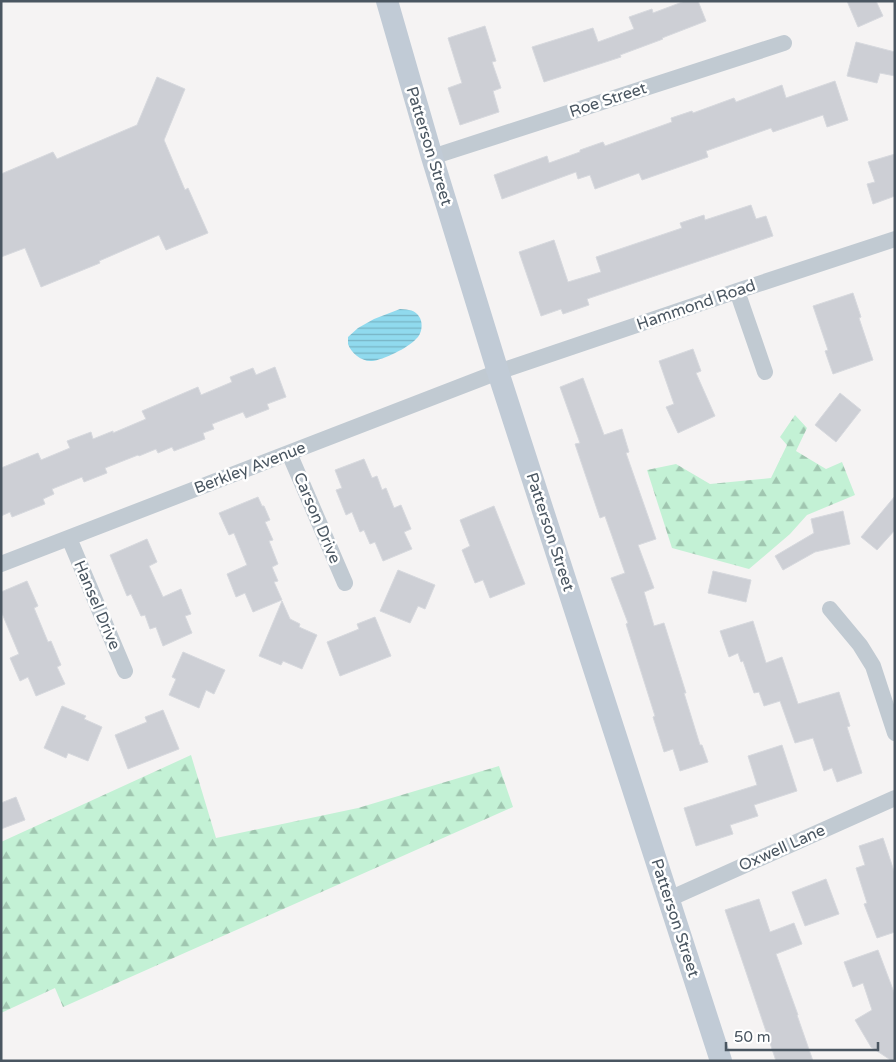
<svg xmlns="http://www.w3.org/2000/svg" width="896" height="1062" viewBox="0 0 896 1062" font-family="'Varela Round',sans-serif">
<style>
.forest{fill:url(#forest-firs)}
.water{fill:url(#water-rules)}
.building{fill:#cdcfd5;stroke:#d7d9de}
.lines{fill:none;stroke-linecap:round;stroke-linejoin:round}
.street{stroke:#c1cad2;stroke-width:16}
.secondary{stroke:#c1cbd6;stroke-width:22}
.labels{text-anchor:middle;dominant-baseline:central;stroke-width:5;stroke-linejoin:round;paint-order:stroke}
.street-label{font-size:16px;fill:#4a5661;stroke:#fff}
</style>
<defs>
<pattern id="forest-firs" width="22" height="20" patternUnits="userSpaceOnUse" patternTransform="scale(1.25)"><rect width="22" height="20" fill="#c3f1d5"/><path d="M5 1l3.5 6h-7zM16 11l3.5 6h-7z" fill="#a0c6b0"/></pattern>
<pattern id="water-rules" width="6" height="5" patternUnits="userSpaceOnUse" patternTransform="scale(1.25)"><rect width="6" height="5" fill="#90daee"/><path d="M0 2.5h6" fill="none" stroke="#78b4c4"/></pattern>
</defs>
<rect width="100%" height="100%" fill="#f5f3f3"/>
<path class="forest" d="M795,415L807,428L796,451L826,469L842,462L855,495L807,515L790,534L749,569L672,548L647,470L676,464L710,484L771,478L787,445L780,437Z
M191,755L216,838L358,808L499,766L513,807L63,1007L55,988L1,1013V842Z"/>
<path class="water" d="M400,309C409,310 415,309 420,318C423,324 422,334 416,339C408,348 383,360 372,361C362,362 351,353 348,344C348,344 348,337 348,337L358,328L374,319Z"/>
<path class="building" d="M685,1H698L706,21L662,38L663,39L620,55L621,57L544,82L532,47L593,28L598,42L634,29L629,17L652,9L653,13Z
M847,1H876L883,16L858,27Z
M485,26L496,61L492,62L501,88L493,91L499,112L460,125L448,88L462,83L448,38Z
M856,42L895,52V76L880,73L877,83L847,76Z
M157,77L185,89L164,140L185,190L188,188L208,233L166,250L159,235L99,261L100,263L41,287L25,248L1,257V174L53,152L57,159L137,125Z
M835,81L848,120L827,127L823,115L773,132L771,128L706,151L708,157L642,180L639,173L595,189L590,175L578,179L576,172L502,199L494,175L547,156L549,163L580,152V150L603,142L605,146L672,122L671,118L692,111L693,113L734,98L736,102L782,85L786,98Z
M895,154V196L873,204L867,184L875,182L868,162Z
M751,205L756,219L766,216L773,236L587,299L589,305L563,314L561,309L541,316L519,252L554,240L568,282L601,272L596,257L682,228L680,223L704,215L705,220Z
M853,293L861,317L859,318L873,360L833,374L825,351L828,350L813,306Z
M693,349L701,371L696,373L715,416L678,433L666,407L674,404L659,361Z
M275,367L286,397L267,404L269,409L246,418L243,412L212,424L214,429L203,433L205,439L174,451L172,447L158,453L156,449L139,456L138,455L105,468L107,473L84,482L82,477L52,489L54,494L43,499L45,504L12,517L10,512L1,516V468L38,453L41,460L70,448L67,441L91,432L93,439L113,431V433L146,419L142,411L198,387L201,395L232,382L230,377L253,368L256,375Z
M583,378L604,435L622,429L629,452L626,453L656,539L638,545L654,588L644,592L654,626L664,623L686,693H684L700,745H702L708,762L680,771L673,749L664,752L653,717L655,716L626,624L628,623L611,578L625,573L605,516L600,518L575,444L580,443L560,387Z
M840,393L861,410L836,442L815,425Z
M364,459L372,478L377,476L382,490L386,488L394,508L401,505L411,529L404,532L412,549L383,561L375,542L370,544L364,530L360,532L352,512L346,515L336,490L342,488L335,470Z
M895,496V530L877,550L861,537Z
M258,497L262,506H264L270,520L265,522L273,540L269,541L278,564L272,567L278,581L274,582L282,600L253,612L245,593L236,597L227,574L247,565L234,533L229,535L219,513Z
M494,506L525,584L490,598L483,580L475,583L462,550L470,546L460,520Z
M843,511L850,544L815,552L783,570L775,556L814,533L811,519Z
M147,539L157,562L149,566L163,597L181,589L191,614L185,616L192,633L163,646L156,627L150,629L145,615L141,616L131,594L127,596L110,555Z
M398,570L435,585L425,609L418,606L410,623L380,611Z
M713,571L751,580L746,602L708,593Z
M27,581L38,606L34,608L48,642L51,641L61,665L57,667L65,684L36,696L28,677L20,681L10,658L19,654L1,611V592Z
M282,601L290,619L300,624L299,627L317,635L302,669L283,661L281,665L259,656Z
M375,617L391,656L340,676L327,642L359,629L357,624Z
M753,621L766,663L782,657L798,704L839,692L850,726L847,727L862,773L837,782L832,768L824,771L813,738L795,743L780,701L764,706L759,692L754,693L743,661L741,662L738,653L729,657L720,631Z
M183,652L225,670L214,694L206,690L199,708L169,695L176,679L172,677Z
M62,706L86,716L84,719L102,727L88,761L68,753L66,758L44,748Z
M163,710L179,749L128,769L115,735L147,722L145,717Z
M782,745L797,791L754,805L758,816L730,825L733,834L696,846L684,808L757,785L748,756Z
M16,797L25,820L1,829V803Z
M883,838L895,874V932L877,938L864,904L867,903L856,868L865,865L859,846Z
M826,879L839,914L805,926L792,892Z
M759,899L770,932L794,923L802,944L776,954L798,1015H797L813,1061H776L744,966L725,910Z
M878,950L895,995V1061H892L871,1047L855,1020L872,1010L863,983L853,987L844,962Z"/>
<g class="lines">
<path class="street" d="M432,157L784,43
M737,291L765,372
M289,453L345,583
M69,538L125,671
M1,564L498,372L737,291L895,239
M830,609L860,645L873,666L895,733
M669,899L895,798"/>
<path class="secondary" d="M387,1L432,157L498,372L721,1061"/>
</g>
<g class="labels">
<g class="street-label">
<text transform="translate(608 100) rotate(-18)">Roe Street</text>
<text transform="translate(429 146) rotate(73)">Patterson Street</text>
<text transform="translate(696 305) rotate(-19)">Hammond Road</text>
<text transform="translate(250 468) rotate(-21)">Berkley Avenue</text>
<text transform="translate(317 518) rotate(67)">Carson Drive</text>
<text transform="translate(550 532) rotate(72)">Patterson Street</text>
<text transform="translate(97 605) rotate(67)">Hansel Drive</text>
<text transform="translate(782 848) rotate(-24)">Oxwell Lane</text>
<text transform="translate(675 918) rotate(72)">Patterson Street</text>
</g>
</g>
<rect width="896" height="1062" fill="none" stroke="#4a5661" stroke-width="5"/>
<path d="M726 1042v8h152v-8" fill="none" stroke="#4a5661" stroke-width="2.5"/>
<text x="734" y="1042" font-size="15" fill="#4a5661" stroke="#ffffff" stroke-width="4" paint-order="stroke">50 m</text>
</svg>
